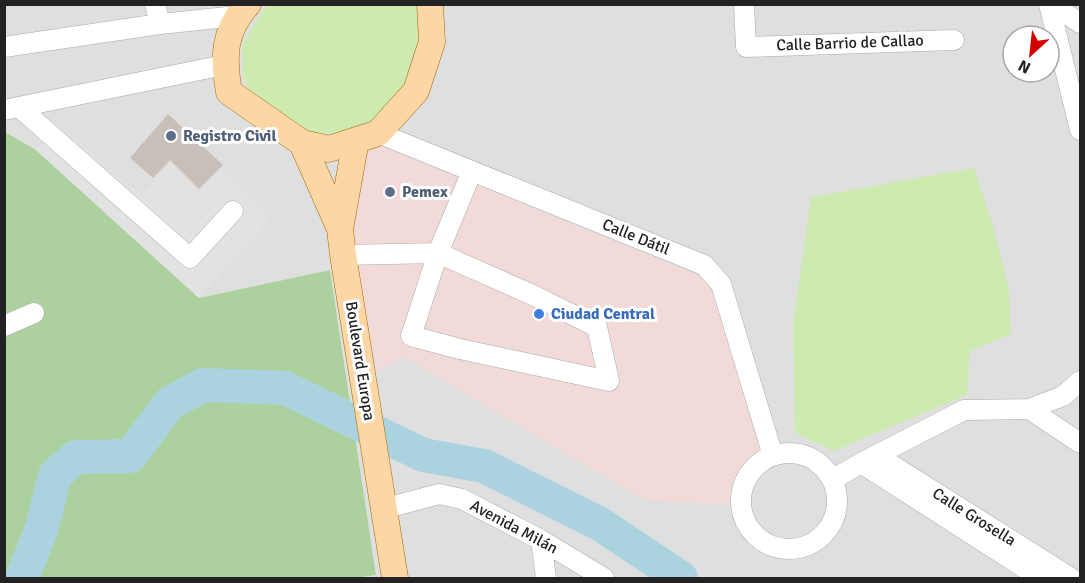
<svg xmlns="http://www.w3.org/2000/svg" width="1085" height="583" viewBox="0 0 1085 583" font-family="Signika,sans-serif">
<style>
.residential{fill:#e0dfdf;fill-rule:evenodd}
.commercial{fill:#f2dad9}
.grass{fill:#cdebb0}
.forest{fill:#add19e}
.parking{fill:#e2e2e2}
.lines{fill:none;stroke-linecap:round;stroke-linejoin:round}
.river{stroke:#aad3df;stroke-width:34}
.building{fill:#c7bfb8}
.minor-casing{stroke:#a9a9a9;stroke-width:21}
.major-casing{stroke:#a06b00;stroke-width:27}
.minor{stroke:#fff;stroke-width:20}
.major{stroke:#fcd6a4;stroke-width:26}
.service-dot{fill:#5c6f8a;stroke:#fff;stroke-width:2}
.shop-dot{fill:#3f7fe0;stroke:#fff;stroke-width:2}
.labels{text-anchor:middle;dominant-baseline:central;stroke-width:6;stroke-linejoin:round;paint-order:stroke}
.street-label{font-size:16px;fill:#222;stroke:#fff}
.service-label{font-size:16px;font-weight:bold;fill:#4e5e75;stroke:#fff;text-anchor:start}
.shop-label{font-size:16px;font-weight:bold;fill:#366cbe;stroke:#fff;text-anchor:start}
</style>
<rect width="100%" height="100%" fill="#f2efe9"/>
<path class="residential" d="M5,5H1080V578H357L376,575L330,270L199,298L36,150L5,132ZM1013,36H1049V72H1013Z"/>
<path class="commercial" d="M374,143L702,277L713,293L764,451L749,457L732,488V505L645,500L404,357L377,371L353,260L349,229L363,149Z"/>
<path class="grass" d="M270,5H417L418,37L413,71L392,104L369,124L336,134L306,132L253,101L243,77L242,45L263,10Z
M974,168L992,223L1009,290L1011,334L970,351L967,395L833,451L795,433L793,324L811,197Z"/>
<path class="forest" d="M5,132L36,150L199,298L330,270L376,575L357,578H5Z"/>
<path class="parking" d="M58,125L141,195L170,164L199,192L222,168L270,219L199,298L36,150Z"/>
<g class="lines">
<path class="river" d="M22,578L42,528L55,475L76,457L130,456L170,403L203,385L285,388L423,455L484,466L600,524L681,578"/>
</g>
<path class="building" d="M168,114L223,165L199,189L170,160L153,178L130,158Z"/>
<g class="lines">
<defs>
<path id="minor" d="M155,4L160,24
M744,4L746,47L954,40
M1049,4L1080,130
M1051,4L1080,23
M4,47L160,24L237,16
M19,107L190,258L233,211
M4,110L224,65
M378,133L704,265L721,284L773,456
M438,253L537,297L597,327L609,381L460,349L411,336Z
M343,255L438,253L472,171
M4,326L34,313
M1029,409L1080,443
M741 501a48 48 0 1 1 96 0a48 48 0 1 1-96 0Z
M876,455L1071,578
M861,463L1040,578
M832,480L861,463L964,410L1029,409L1063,396L1080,381
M383,509L439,494L462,499L541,540L604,578
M541,540L546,578"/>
<path id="major" d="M248,4C223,31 223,58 229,92L302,143L329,149L378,133L416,91L432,42L430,4
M356,140L340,229L343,255L395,578
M302,143L340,229"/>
</defs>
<use href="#minor" class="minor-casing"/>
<use href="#major" class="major-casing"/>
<use href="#minor" class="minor"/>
<use href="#major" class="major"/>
</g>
<g class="service-dot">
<circle cx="171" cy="136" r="6"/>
<circle cx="390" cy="192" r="6"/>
</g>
<circle class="shop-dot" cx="539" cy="314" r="6"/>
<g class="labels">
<g class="street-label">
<text transform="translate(850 43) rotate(-2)">Calle Barrio de Callao</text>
<text transform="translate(636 237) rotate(22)">Calle Dátil</text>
<text transform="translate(360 361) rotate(81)">Boulevard Europa</text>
<text transform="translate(974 517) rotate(32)">Calle Grosella</text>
<text transform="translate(514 527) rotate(28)">Avenida Milán</text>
</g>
<g class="service-label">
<text x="183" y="136">Registro Civil</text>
<text x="402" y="192">Pemex</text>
</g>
<g class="shop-label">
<text x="551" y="314">Ciudad Central</text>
</g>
</g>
<rect width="1085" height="583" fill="none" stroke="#222222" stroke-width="12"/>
<g transform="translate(1031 54) rotate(207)"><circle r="28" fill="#ffffff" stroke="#a7a7a7" stroke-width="1.5"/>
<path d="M0-4.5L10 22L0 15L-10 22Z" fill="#d40000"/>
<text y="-9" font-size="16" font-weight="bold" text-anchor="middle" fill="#222222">N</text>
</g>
</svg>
